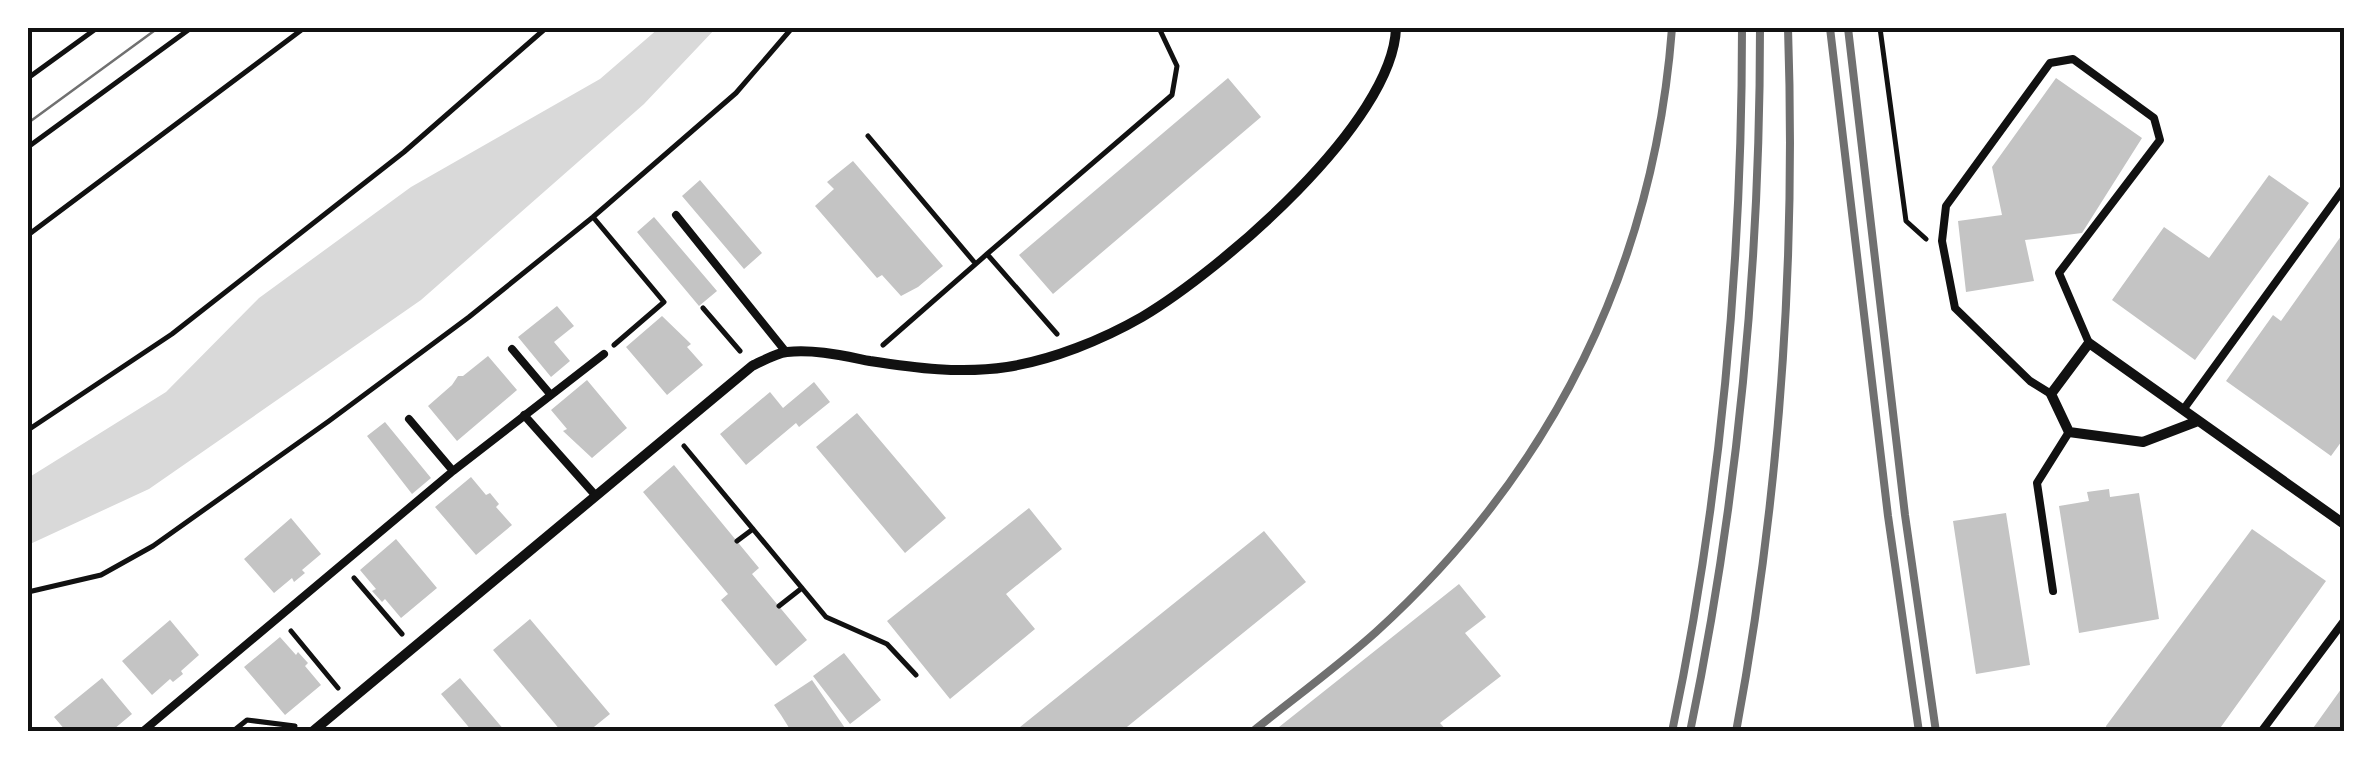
<svg xmlns="http://www.w3.org/2000/svg" width="2372" height="759" viewBox="0 0 2372 759" font-family="'IBM Plex Sans',sans-serif">
<style>
.water{fill:#d9d9d9}
.building{fill:#c4c4c4}
.lines{fill:none;stroke-linecap:round;stroke-linejoin:round}
.path{stroke:#111;stroke-width:5}
.service{stroke:#111;stroke-width:8}
.minor{stroke:#111;stroke-width:10}
.tram{stroke:#707070;stroke-width:2.5}
.rail{stroke:#707070;stroke-width:8}
.neatline{fill:none;stroke:#111;stroke-width:4}
</style>
<rect width="100%" height="100%" fill="#fff"/>
<path class="water" d="M659,28H716L644,104L421,300L149,489L28,545V478L166,392L259,298L411,187L600,79Z"/>
<path class="building" d="M1228,78L1261,117L1053,294L1019,255Z
M2056,78L2142,138L2082,233L2025,240L2034,281L1966,292L1958,221L2002,215L1992,167Z
M853,161L943,266L918,287L901,296L882,275L877,278L815,206L834,189L827,182Z
M2269,175L2309,203L2195,360L2112,300L2164,227L2209,258Z
M700,180L762,253L744,269L682,196Z
M654,217L717,291L699,306L637,232Z
M2344,232V438L2331,456L2226,381L2273,315L2281,321Z
M557,306L574,326L554,342L570,361L551,377L518,337Z
M662,316L691,344L687,347L703,365L667,395L626,347Z
M488,356L517,390L457,441L428,406L452,385L458,376H463Z
M587,380L627,428L592,458L563,431L567,429L551,410Z
M814,382L830,402L799,427L796,423L746,465L720,434L770,392L783,408Z
M857,413L946,518L905,553L816,447Z
M385,422L431,478L412,494L367,436Z
M674,465L759,568L752,574L807,640L776,666L721,600L728,594L643,492Z
M471,477L486,495L490,493L499,504L496,507L512,525L476,555L435,507Z
M2109,489L2110,497L2139,493L2159,619L2079,633L2059,506L2089,501L2087,492Z
M1029,508L1062,549L1006,594L1035,629L950,699L887,621Z
M2006,513L2030,665L1976,674L1953,521Z
M291,518L321,554L302,570L305,573L294,582L292,578L274,593L244,559Z
M2252,529L2326,581L2218,731H2107L2106,726Z
M1264,531L1306,582L1122,731H1015Z
M396,539L437,588L401,618L385,599L382,602L372,591L376,589L360,570Z
M1459,584L1486,617L1465,633L1501,676L1440,723L1447,731H1274Z
M530,619L610,714L589,731H561L493,650Z
M170,620L199,655L181,671L183,674L173,682L170,679L152,695L122,661Z
M280,637L296,655L298,652L308,663L305,666L321,685L285,715L244,667Z
M844,653L881,700L850,724L813,676Z
M102,678L132,714L114,729L116,731H66L54,717Z
M460,678L505,731H472L441,694Z
M812,680L847,731H791L781,715L774,705Z
M2344,685V731H2311Z"/>
<g class="lines">
<path class="path" d="M1880,28L1906,221L1926,239
M28,78L97,28
M868,136L975,263
M28,147L191,28
M593,217L664,302L614,345
M28,235L304,28
M703,308L740,351
M1057,334L987,254L1172,95L1177,66L1159,28
M883,345L987,254
M28,430L172,334L404,152L546,28
M684,446L826,617L887,644L916,675
M737,541L753,529
M354,578L402,634
M28,592L101,575L153,546L329,421L469,317L593,217L736,93L792,28
M779,606L802,588
M291,631L338,688
M232,732L247,720L295,726"/>
<path class="service" d="M676,215L786,352
M512,349L550,394
M2051,394L2030,381L1955,308L1942,241L1946,206L2050,63L2073,59L2154,118L2160,140L2059,273L2089,343
M2183,410L2344,188
M524,415L596,496
M409,419L453,471
M2053,591L2037,483L2069,432
M142,732L453,471L604,354
M2261,732L2344,621"/>
<path class="minor" d="M2198,421L2143,442L2069,432L2051,394L2089,343L2344,524
M312,732L752,366C763,361 776,353 787,352C815,349 844,356 870,361C915,368 961,374 1007,367C1052,360 1102,340 1142,317C1221,270 1393,123 1396,28"/>
<path class="tram" d="M28,123L158,28"/>
<path class="rail" d="M1830,28L1888,516L1919,732
M1848,28L1905,515L1936,732
M1252,732C1293,699 1337,667 1376,632C1553,471 1654,266 1672,28
M1672,732C1721,499 1742,265 1742,28
M1690,732C1738,500 1760,264 1760,28
M1736,732C1779,501 1796,261 1788,28"/>
</g>
<rect width="2372" height="759" fill="none" stroke="#ffffff" stroke-width="60"/>
<rect x="30" y="30" width="2312" height="699" class="neatline"/>
</svg>
